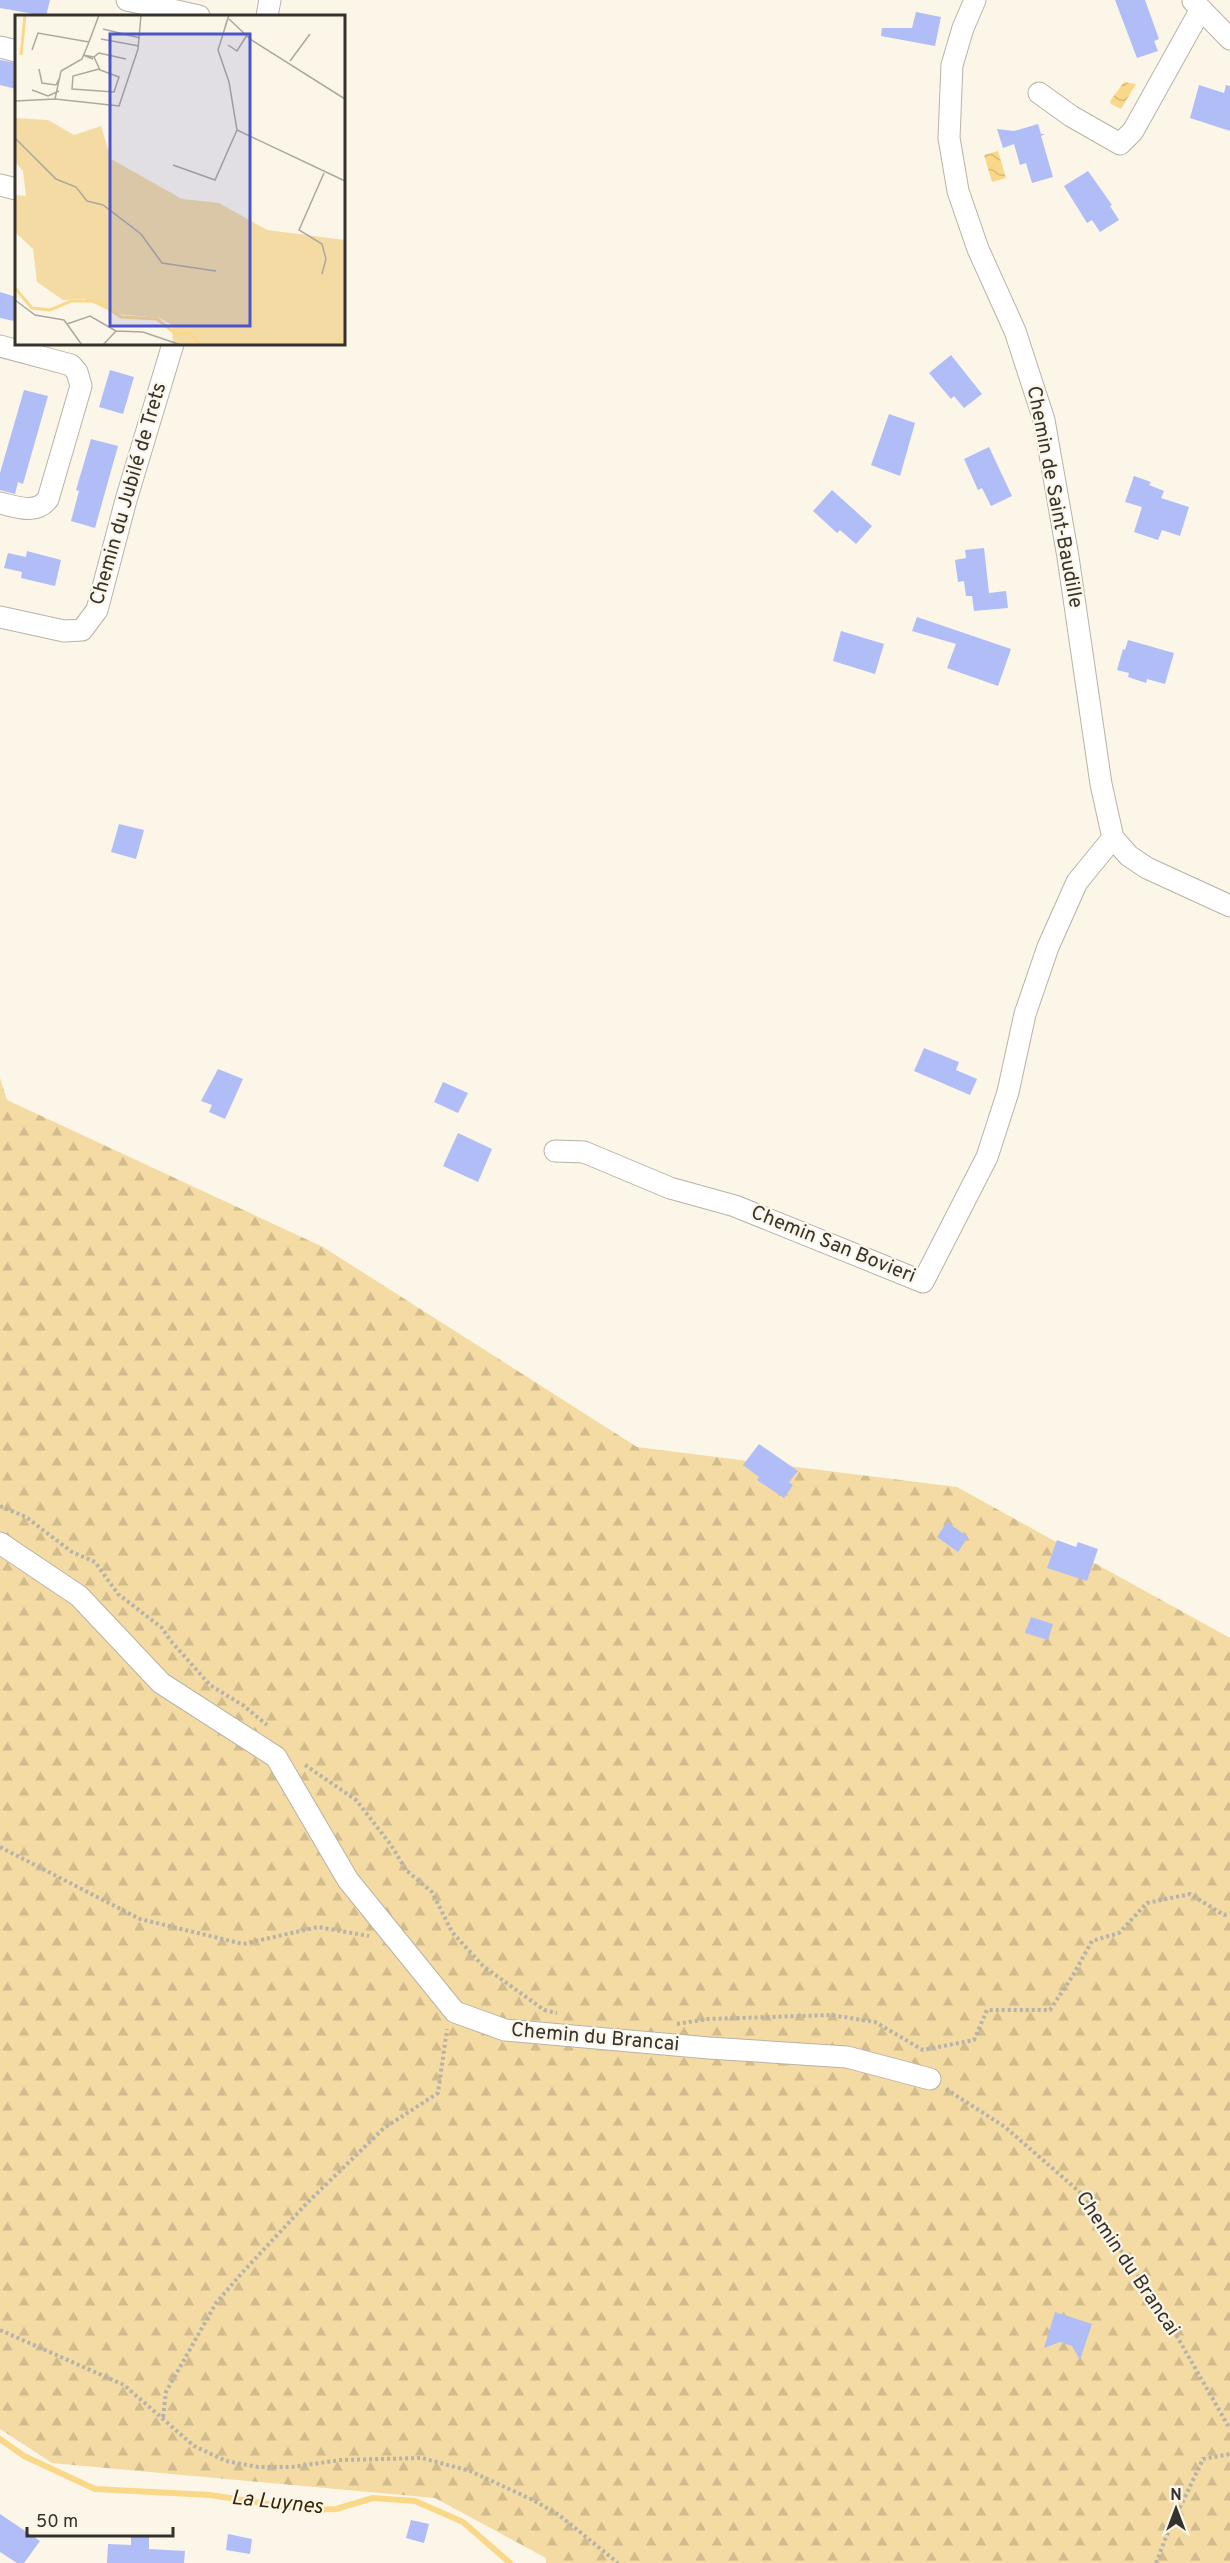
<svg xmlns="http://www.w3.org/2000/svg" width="1230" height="2563" viewBox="0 0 1230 2563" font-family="Overpass,sans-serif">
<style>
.forest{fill:url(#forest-firs)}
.water{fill:url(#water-waves)}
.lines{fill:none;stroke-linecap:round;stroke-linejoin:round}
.stream{stroke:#fad889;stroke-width:6}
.building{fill:#b0bdf7}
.street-casing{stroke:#b8b3a6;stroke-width:23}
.path{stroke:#b8b3a9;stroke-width:4;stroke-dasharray:3 3;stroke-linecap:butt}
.street{stroke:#fff;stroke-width:21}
.labels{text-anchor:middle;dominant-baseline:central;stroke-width:4.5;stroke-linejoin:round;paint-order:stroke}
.street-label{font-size:20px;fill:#35322d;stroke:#fcf6e9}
.water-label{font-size:21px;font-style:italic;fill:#362804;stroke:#fcf6e9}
.inset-river{fill:none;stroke:#fad889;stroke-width:3}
.inset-road{fill:none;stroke:#aca89e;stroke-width:1.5}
.view{fill:#4b54c9;fill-opacity:0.15;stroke:#4b54c9;stroke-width:3}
.inset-edge{fill:none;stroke:#35322d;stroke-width:3}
</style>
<defs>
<pattern id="forest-firs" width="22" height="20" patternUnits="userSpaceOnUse" patternTransform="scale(1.5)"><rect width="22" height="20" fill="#f4dba3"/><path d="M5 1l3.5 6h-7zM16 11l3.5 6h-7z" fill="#d2bc8d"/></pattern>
<pattern id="water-waves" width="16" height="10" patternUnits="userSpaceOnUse" patternTransform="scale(1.5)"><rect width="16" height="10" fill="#fad889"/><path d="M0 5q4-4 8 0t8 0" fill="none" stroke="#d7ba77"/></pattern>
</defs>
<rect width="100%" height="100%" fill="#fcf6e9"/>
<path class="forest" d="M0,1078L7,1100L323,1247L637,1447L957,1487L1230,1638V2563H546V2558L435,2498L52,2463L0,2429Z"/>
<path class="water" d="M1124,82L1136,84L1121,109L1111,104L1110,101Z
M998,151L1006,178L992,182L984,155Z"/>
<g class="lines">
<path class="stream" d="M0,2439L24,2456L95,2489L210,2495L308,2510L336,2509L373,2498L415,2501L463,2522L510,2563"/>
</g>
<path class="building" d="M0,0H50L46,16L0,8Z
M1115,0H1145L1159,39L1154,41L1158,51L1137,58Z
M916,12L941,17L935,46L881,36L882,28H912Z
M0,60L16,63V89L0,85Z
M1199,85L1224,93L1226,85L1230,86V131L1190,118Z
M1038,124L1041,134H1045L1041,136L1053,177L1032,183L1026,163L1020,165L1014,144L1003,148L997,129L1014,131Z
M1088,171L1112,205L1110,206L1119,220L1100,232L1092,220L1087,223L1064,186Z
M0,292L16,297L14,321L0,318Z
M951,355L982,394L964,408L954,396L951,399L929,373Z
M110,370L134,377L123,414L99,407Z
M24,390L48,396L23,484L18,482L15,494L0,490V473Z
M889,414L915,423L900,476L871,465Z
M91,439L118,446L95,528L71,521L79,491L76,490Z
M989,447L1012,496L991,506L982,488L978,490L964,459Z
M1134,476L1151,482L1149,485L1164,491L1161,498L1189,507L1180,536L1162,530L1158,540L1134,532L1142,507L1125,502Z
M832,490L872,526L856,544L840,530L837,533L813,511Z
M984,548L989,593L1006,591L1008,608L974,611L972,596H966L964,581L958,582L955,560L966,558L965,550Z
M27,551L61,560L55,586L21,578L22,572L4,568L8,553L26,557Z
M917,617L1011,649L998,686L947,668L956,644L912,631Z
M841,631L884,644L875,674L833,661Z
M1128,640L1174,653L1165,684L1147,679L1146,683L1128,677L1129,673L1117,670L1123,649L1125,650Z
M119,824L144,830L136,859L111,852Z
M924,1048L959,1062L956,1070L977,1079L970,1095L914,1071Z
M218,1069L243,1079L225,1119L209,1112L212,1105L201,1101Z
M443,1082L468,1093L458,1113L434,1102Z
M458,1133L492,1149L478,1182L443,1166Z
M759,1444L798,1471L789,1482L793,1485L784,1498L757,1480L759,1477L743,1465Z
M947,1522L968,1537L958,1552L937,1537Z
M1057,1540L1076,1547L1078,1542L1098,1549L1087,1581L1047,1568Z
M1031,1617L1053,1624L1048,1640L1025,1633Z
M1055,2312L1092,2324L1080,2360L1072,2346L1060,2342L1044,2348Z
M0,2514L40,2541L24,2563H17L0,2552Z
M411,2520L429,2524L424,2543L406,2538Z
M228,2534L252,2539L250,2554L226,2550Z
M131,2537H149V2549L185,2551L184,2563H107L108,2544L131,2545Z"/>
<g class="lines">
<defs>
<path id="street" d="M127,0L199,16
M975,0L963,28L952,65L949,138L958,191L978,249L1015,331L1044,420L1068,557L1101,784L1113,838L1129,856L1147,868L1230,906
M1193,1L1230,39
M267,16L270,0
M0,47L16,51
M1039,93L1071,116L1120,144L1133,131L1201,9
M0,185L16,189
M0,346L71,365L77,372L81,386L48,499C36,515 17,507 0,503
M0,617L64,631L82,630L97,610L126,500L173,344
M555,1151L584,1152L670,1188L735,1206L923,1282L987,1157L1008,1092L1025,1014L1048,947L1077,882L1113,838
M0,1543L79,1596L161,1683L276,1757L348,1880L455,2012L505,2030L709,2048L847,2057L930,2079"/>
</defs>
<use href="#street" class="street-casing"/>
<path class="path" d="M0,1506L26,1517L72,1552L95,1562L118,1594L162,1628L170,1640L210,1685L244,1706L267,1725
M305,1765L356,1800L391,1845L406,1870L432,1892L452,1932L483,1966L544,2010L557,2013
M0,1847L140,1919L243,1944L318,1927L369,1936
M677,2024L708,2019L831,2015L875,2022L923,2050L974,2040L987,2010H1050L1072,1977L1092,1941L1119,1933L1147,1903L1190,1894L1224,1915L1230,1913
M946,2089L1005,2127L1082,2194L1163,2312L1230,2429
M0,2330L124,2385L194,2446L226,2461L258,2467H292L341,2460L422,2458L470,2471L533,2500L559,2515L618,2563
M163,2417L166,2392L216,2303L241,2274L307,2203L384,2128L438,2093L447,2029
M1156,2563L1166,2537L1203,2459L1230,2454"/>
<use href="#street" class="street"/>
</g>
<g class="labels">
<g class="street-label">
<text transform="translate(129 494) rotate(-74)">Chemin du Jubilé de Trets</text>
<text transform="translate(1054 497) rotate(79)">Chemin de Saint-Baudille</text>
<text transform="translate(833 1245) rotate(22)">Chemin San Bovieri</text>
<text transform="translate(595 2038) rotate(5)">Chemin du Brancai</text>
<text transform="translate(1127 2264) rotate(56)">Chemin du Brancai</text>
</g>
<g class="water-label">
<text transform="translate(277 2503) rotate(6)">La Luynes</text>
</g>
</g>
<g transform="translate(15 15)">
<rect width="330" height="330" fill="#fcf6e9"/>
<path d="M0,103L33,105L59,120L86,111L96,144L167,184L204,188L252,215L330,225V330H158L157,310L145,303L101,299L70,284L48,285L22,267L18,234L0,217V180L11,181L8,156L0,147Z" fill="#f4dba3"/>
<path class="inset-river" d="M6,40L10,0M0,273L17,293L35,295L56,286H82L106,302L142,304L161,319L175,318L185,330"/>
<path class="inset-road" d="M214,4L235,24L330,84M210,12L214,0L203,35L214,67L222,115L330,166M88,14L125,23M86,24L124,31M74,27L84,0M213,30L222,36L232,20M17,35L23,18L74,27M78,44L68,40L79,42M275,46L295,19M24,54L27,68L41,70L44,64M84,54L58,61L57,74L99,77L104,62L85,55L79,42L84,38L111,44M17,75L33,81L44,76M40,84L104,91L123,34L126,0M0,86L40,84L46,56L67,44L74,27M0,123L41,164L61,172L72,186L88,190L126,219L147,248L201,256M158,150L200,165L222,115M307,259L311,244L307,229L284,215L309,158M0,285L20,300L49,305L67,330M52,309L75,301L101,316M101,316L128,317L166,330M88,330L101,316"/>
<path class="view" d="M95,19H235V311H95Z"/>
<rect width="330" height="330" class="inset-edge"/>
</g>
<g transform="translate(1176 2509)" stroke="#fcf6e9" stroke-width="4.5" paint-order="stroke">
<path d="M0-4.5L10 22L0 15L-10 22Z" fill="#35322d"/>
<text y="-9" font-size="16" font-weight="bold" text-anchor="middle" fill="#35322d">N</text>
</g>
<path d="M27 2527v9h146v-9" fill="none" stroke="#35322d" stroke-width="3"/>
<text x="36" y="2527" font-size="18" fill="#35322d" stroke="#fcf6e9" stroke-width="4.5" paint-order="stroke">50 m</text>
</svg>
